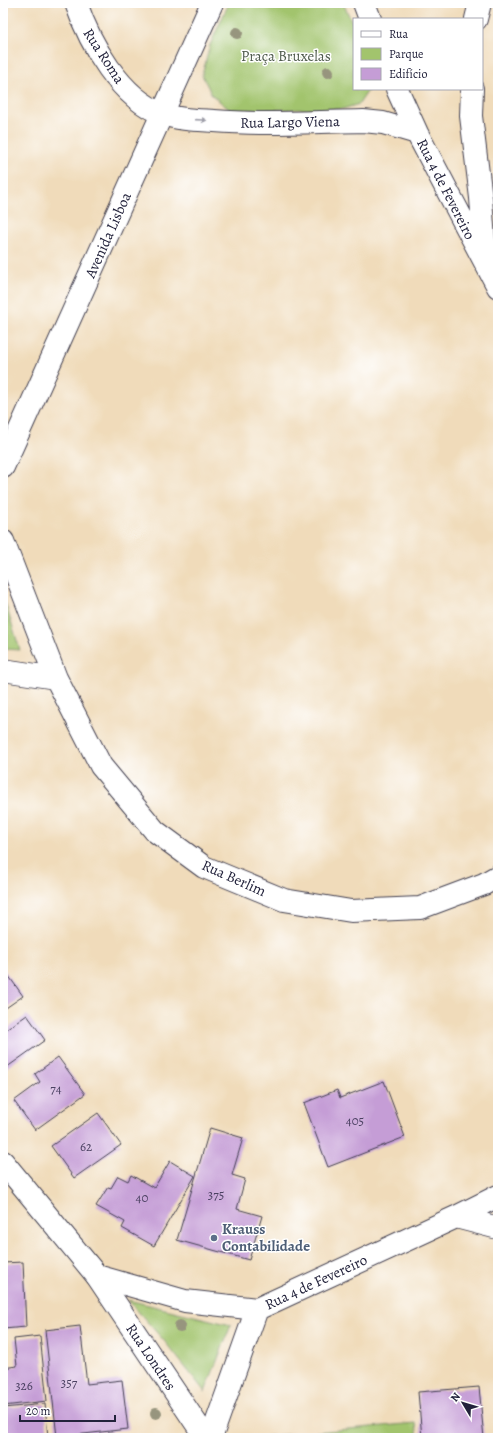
<svg xmlns="http://www.w3.org/2000/svg" width="501" height="1441" viewBox="0 0 501 1441" font-family="Alegreya,serif">
<style>
.green{fill:#a2c46d;stroke:#627354}
.building{fill:#c59dd6}
.lines{fill:none;stroke-linecap:round;stroke-linejoin:round}
.minor-casing{stroke:#413e4e;stroke-width:24}
.tertiary-casing{stroke:#413e4e;stroke-width:24}
.minor{stroke:#fff;stroke-width:22}
.tertiary{stroke:#fff;stroke-width:22}
.tree{fill:#97957e}
.oneway{fill:#9c9ca7}
.service-dot{fill:#5c6f8a;stroke:#fff;stroke-width:1.5}
.labels{text-anchor:middle;dominant-baseline:central;stroke-width:3;stroke-linejoin:round;paint-order:stroke}
.number-label{font-size:13px;fill:#4b4162}
.street-label{font-size:15px;fill:#22223b;stroke:#fff}
.park-label{font-size:15px;fill:#4f5b4c;stroke:#fff}
.service-label{font-size:15px;font-weight:bold;fill:#4e5e75;stroke:#fff;text-anchor:start}
</style>
<rect width="100%" height="100%" fill="#fff"/>
<filter id="ink" filterUnits="userSpaceOnUse"><feTurbulence type="fractalNoise" baseFrequency=".025" numOctaves="2"/><feDisplacementMap in="SourceGraphic" scale="8" xChannelSelector="R" yChannelSelector="G"/><feConvolveMatrix kernelMatrix="1 2 1 2 8 2 1 2 1" color-interpolation-filters="sRGB"/></filter>
<filter id="wash" filterUnits="userSpaceOnUse"><feTurbulence type="fractalNoise" baseFrequency=".012" numOctaves="4" result="noise"/><feDisplacementMap in="SourceGraphic" scale="16" xChannelSelector="R" yChannelSelector="G"/><feGaussianBlur stdDeviation="0.9" result="paint"/><feColorMatrix in="noise" values="0 0 0 0 0 0 0 0 0 0 0 0 0 0 0 0 0 1.4 0 .05"/><feComposite in="paint" operator="in"/></filter>
<g filter="url(#wash)">
<rect width="100%" height="100%" fill="#f0dbba"/>
<path class="green" d="M229,3H343L354,26V89H369L359,104L343,109L230,110L212,95L202,75L210,45Z
M3,598L4,599L20,650L3,649Z
M128,1300L231,1325L205,1392L165,1342Z
M416,1423L418,1438H248Z"/>
<g id="blocks">
<path class="building" d="M3,968L23,996L3,1010Z
M27,1015L45,1040L3,1070V1032Z
M58,1057L85,1094L35,1130L14,1101L40,1082L35,1074Z
M384,1081L405,1137L328,1167L304,1103L337,1090L340,1098Z
M98,1113L121,1145L74,1178L51,1146Z
M210,1128L243,1138L232,1175L245,1179L237,1209L262,1216L249,1260L177,1240Z
M170,1161L195,1176L154,1246L122,1228L125,1222L96,1206L108,1187L111,1188L118,1176L128,1181L131,1175L154,1188Z
M23,1262L26,1327L3,1329V1263Z
M80,1326L87,1384L122,1380L128,1429L57,1437L45,1330Z
M40,1336L47,1401L3,1406V1368L17,1366L14,1339Z
M479,1387L484,1438H422L418,1392Z
M45,1404L48,1438H3V1408Z"/>
</g>
</g>
<g filter="url(#ink)">
<use href="#blocks" fill-opacity="0" stroke="#413e4e" stroke-width="1"/>
<g class="lines">
<defs>
<path id="minor" d="M76,3C90,44 120,98 163,114C179,120 197,120 214,121C264,125 314,122 363,121L383,123L417,133
M364,3L370,19
M476,19L480,3
M397,89L417,133L498,287
M472,89L471,116L481,198L485,255
M3,541L56,678L101,766L155,831L204,867L284,900L351,911L420,908L484,884L498,876
M3,670L56,678
M456,1217L498,1228
M97,1276L185,1301L257,1309
M211,1438L257,1309L456,1217L498,1196"/>
<path id="tertiary" d="M3,467L212,3
M3,1162L97,1276L206,1438"/>
</defs>
<use href="#minor" class="minor-casing"/>
<use href="#tertiary" class="tertiary-casing"/>
<use href="#minor" class="minor"/>
<use href="#tertiary" class="tertiary"/>
</g>
<g class="tree">
<circle cx="237" cy="33" r="6"/>
<circle cx="328" cy="72" r="6"/>
<circle cx="180" cy="1326" r="6"/>
<circle cx="156" cy="1413" r="6"/>
</g>
<defs><path id="oneway-solid" d="M-6-.8H1V-3.2L6.5 0L1 3.2V.8H-6Z"/></defs>
<use class="oneway" href="#oneway-solid" transform="translate(201 120) rotate(4)"/>
</g>
<circle class="service-dot" cx="214" cy="1238" r="4"/>
<g class="labels">
<g class="number-label">
<text x="56" y="1088">74</text>
<text x="355" y="1120">405</text>
<text x="86" y="1146">62</text>
<text x="216" y="1194">375</text>
<text x="142" y="1197">40</text>
<text x="69" y="1382">357</text>
<text x="24" y="1385">326</text>
</g>
<g class="street-label">
<text transform="translate(104 56) rotate(57)">Rua Roma</text>
<text transform="translate(290 122) rotate(-1)">Rua Largo Viena</text>
<text transform="translate(446 189) rotate(63)">Rua 4 de Fevereiro</text>
<text transform="translate(108 235) rotate(-66)">Avenida Lisboa</text>
<text transform="translate(234 878) rotate(24)">Rua Berlim</text>
<text transform="translate(316 1282) rotate(-25)">Rua 4 de Fevereiro</text>
<text transform="translate(151 1357) rotate(56)">Rua Londres</text>
</g>
<g class="park-label">
<text x="286" y="56">Praça Bruxelas</text>
</g>
<g class="service-label">
<text x="222" y="1229">Krauss<tspan x="222" dy="17">Contabilidade</tspan></text>
</g>
</g>
<rect width="501" height="1441" fill="none" stroke="#fff" stroke-width="16"/>
<rect x="353" y="18" width="130" height="72" fill="#ffffff" stroke="#a7a7b1"/>
<rect x="361" y="31" width="20" height="6" fill="#ffffff" stroke="#a7a7b1"/>
<text x="389" y="38" font-size="12" fill="#22223b">Rua</text>
<rect x="361" y="48" width="20" height="12" fill="#a2c46d" stroke="#a7a7b1"/>
<text x="389" y="58" font-size="12" fill="#22223b">Parque</text>
<rect x="361" y="68" width="20" height="12" fill="#c59dd6" stroke="#a7a7b1"/>
<text x="389" y="78" font-size="12" fill="#22223b">Edifício</text>
<g transform="translate(463 1403) rotate(308)" stroke="#ffffff" stroke-width="3" paint-order="stroke">
<path d="M0-3L7 15L0 10L-7 15Z" fill="#22223b"/>
<text y="-6" font-size="11" font-weight="bold" text-anchor="middle" fill="#22223b">N</text>
</g>
<path d="M20 1415v6h95v-6" fill="none" stroke="#22223b" stroke-width="2"/>
<text x="26" y="1415" font-size="12" fill="#22223b" stroke="#ffffff" stroke-width="3" paint-order="stroke">20 m</text>
</svg>
